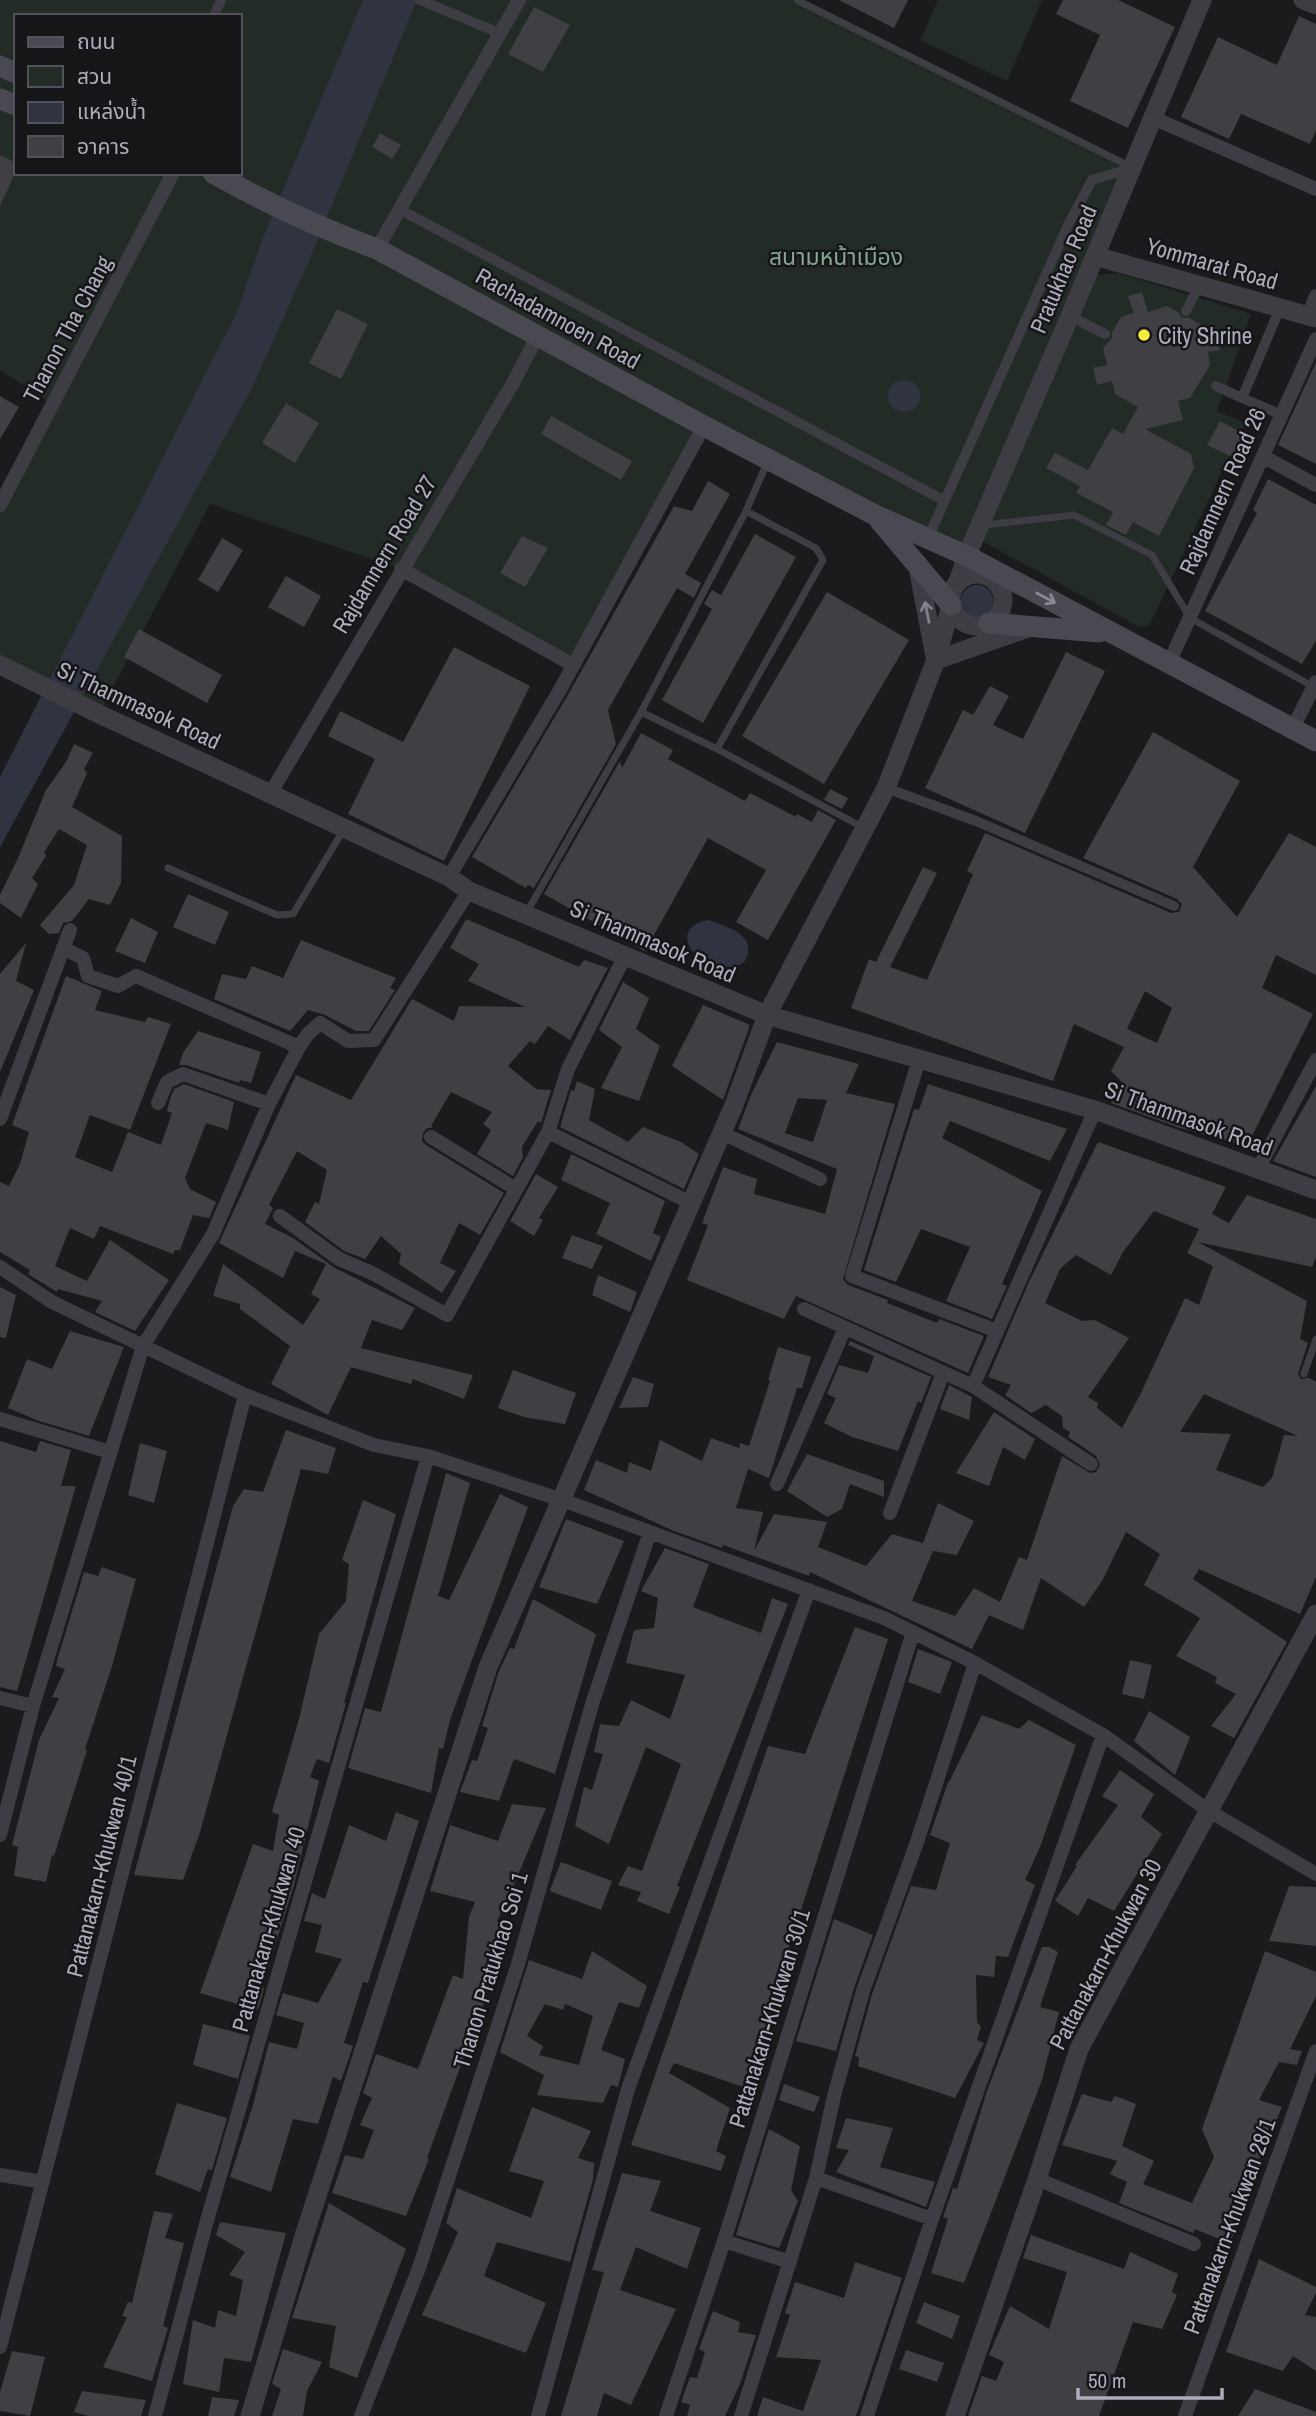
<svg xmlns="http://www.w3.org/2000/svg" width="1316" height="2416" viewBox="0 0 1316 2416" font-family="'Archivo Narrow','Noto Sans Thai',sans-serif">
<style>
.green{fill:#222b26;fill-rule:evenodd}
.water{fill:#303441}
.building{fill:#403f44;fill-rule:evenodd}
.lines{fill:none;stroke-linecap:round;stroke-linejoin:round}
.service{stroke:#3e3d44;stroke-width:7}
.pedestrian{stroke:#3e3d44;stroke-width:10}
.minor{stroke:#3e3d44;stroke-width:14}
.tertiary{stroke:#3e3d44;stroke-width:19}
.secondary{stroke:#4a4952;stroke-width:21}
.oneway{stroke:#8a8a97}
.oneway2{stroke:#81808c}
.poi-dot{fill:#f4ee3c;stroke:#161518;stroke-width:2.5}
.labels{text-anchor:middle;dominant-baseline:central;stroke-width:5;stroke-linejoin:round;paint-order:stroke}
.park-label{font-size:23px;fill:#84a791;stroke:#161518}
.street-label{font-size:23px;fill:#adadbc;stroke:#161518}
.poi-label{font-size:23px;fill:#adadbc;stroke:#161518;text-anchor:start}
</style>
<rect width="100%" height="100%" fill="#1b1a1d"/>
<path class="green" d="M0,0H796L1132,168L967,556L704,427L573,665L401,569L210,504L99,714L0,665V505L53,404L0,370ZM16,16H240V173H16Z
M938,0H1042L1007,81L920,40Z
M1118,273L1251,314L1217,411L1245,423L1149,626L1139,627L982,541L1095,275Z"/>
<path class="water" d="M363,0H417L308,263L253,386L0,847V777L237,312L262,240Z
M888 396a16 16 0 1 1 32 0a16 16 0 1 1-32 0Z
M961 601a16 16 0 1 1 32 0a16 16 0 1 1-32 0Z
M709,920C719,924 737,929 744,938C748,942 749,948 748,954C741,980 703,960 691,950C681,933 692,922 709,920Z"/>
<path class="building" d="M839,0H908L894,28Z
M1063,0H1118L1175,27L1128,128L1070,101L1100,35L1056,14Z
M534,7L570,25L543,72L508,54Z
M1299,16L1316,24V130L1310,144L1241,114L1229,139L1181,117L1218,37L1277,65Z
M380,133L401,145L392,159L372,147Z
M0,155L16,163V171L0,206Z
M1142,292L1148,312L1167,306L1178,312L1182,318H1189L1200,324L1201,333L1216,331L1220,350L1208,352L1210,365L1190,398L1178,401L1183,420L1145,429L1191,454L1194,468L1159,536L1133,522L1126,535L1106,525L1113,512L1076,493L1080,486L1046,468L1055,453L1088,470L1112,428L1123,434L1138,407L1115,394L1112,381L1097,385L1093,368L1107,365L1103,348L1112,338V332L1121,317L1134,313L1128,296Z
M337,309L368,324L341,379L309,363Z
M1316,362V464L1278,445Z
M0,396L19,407L0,439Z
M286,403L319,423L295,463L262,443Z
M551,416L632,461L621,480L541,434Z
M1220,421L1244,434L1232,457L1207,445Z
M1268,479L1316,505V641L1302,664L1205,611L1257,513L1253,510Z
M708,481L730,494L685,574L701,583L694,598L677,588L608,710L616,744L534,888L528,885L526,888L472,857L569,693L674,506L692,511Z
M755,534L796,557L703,723L662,700L712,609L704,604L712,590L721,595Z
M522,536L548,548L525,587L500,573Z
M222,538L243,550L218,592L198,580Z
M286,576L321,596L304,627L268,607Z
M827,592L909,640L824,784L742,736Z
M139,629L222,675L207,703L124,657Z
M454,647L530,686L444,861L348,814L375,759L328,736L340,711L403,742Z
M1066,652L1105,671L1025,833L925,788L963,710L973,715L990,686L1009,696L993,725L1023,739Z
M1153,732L1240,781L1193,867L1237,917L1289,833L1316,847V975L1276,955L1262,988L1313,1014L1247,1146L1180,1128L1111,1103L1123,1083L1111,1071L1124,1047L1074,1024L1053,1081L851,1008L869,959L876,962L923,867L937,873L890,967L927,980L973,874L967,871L985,833L1171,913L1179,912L1182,904L1177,899L1083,858ZM1145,991L1172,1008L1157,1043L1127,1029Z
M641,733L673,750L668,759L745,801L750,793L796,817L797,814L812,822L818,810L836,820L768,940L736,922L766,870L708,838L645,951L544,894L620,761L622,768Z
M74,744L93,753L84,769L87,773L72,807L122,836L121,883L110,905L89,899L72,921L63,923L59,933L49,934L40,925L74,885L87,845L59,829L44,852L46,856L32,878L38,884L21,918L0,903V895L18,858L46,790L66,762Z
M830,789L848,798L842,809L824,800Z
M188,894L229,912L215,945L173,927Z
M131,918L158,932L145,963L115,951Z
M466,919L579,967L584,960L608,968L570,1040L548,1026L535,1044L530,1041L508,1066L536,1089L551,1090L541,1123L538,1121L522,1147L523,1157L513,1176L477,1154L491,1130L483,1124L492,1112L451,1092L431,1126L433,1128H427L423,1133L422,1141L426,1145L504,1193L480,1235L459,1223L440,1263L456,1271L442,1293L399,1264L401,1254L381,1236L365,1259L344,1251L305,1222L315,1202L319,1204L327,1170L297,1151L269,1205L273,1208L265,1224L293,1238L335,1268L415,1308L402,1330L372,1320L361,1348L473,1375L464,1399L413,1379L411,1384L351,1367L328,1415L271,1384L290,1346L240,1309V1304L213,1296L223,1264L303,1325L320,1299L311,1294L326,1264L295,1251L283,1278L219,1243L296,1075L351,1100L412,999L454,1021L459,1006L525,1007L468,981L479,964L450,948Z
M301,940L396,978L390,988L395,990L369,1031H356L325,1015L308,1010L290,1031L214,999L222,974L246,979L252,966L283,978Z
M26,943L16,981L34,990L0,1072V974Z
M66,976L102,991L95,1010L145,1022L148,1017L171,1024L130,1130L90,1115L75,1157L112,1172L128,1132L161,1145L172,1113L167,1111L170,1099L174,1089L184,1084L234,1102L228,1130L206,1123L185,1178L190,1189L216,1202L209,1218L193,1215L180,1250H175L173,1254L100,1226L94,1239L70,1228L55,1266L87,1281L110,1240L169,1280L135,1331L95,1312L102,1301L58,1289L57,1292L28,1274L30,1270L0,1252V1182L9,1186L20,1164L29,1132L12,1125Z
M623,982L649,998L636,1029L660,1046L639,1101L601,1088L622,1047L599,1030Z
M703,1005L750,1025L723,1100L672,1066Z
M198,1031L261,1052L251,1083L240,1080L239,1083L186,1065H179L183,1053Z
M777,1042L859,1064L846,1093L895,1104L843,1279L848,1285L888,1300L887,1303L937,1323L939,1319L984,1336L968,1373L796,1296L784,1319L687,1280L708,1225L702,1223L723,1167L757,1179L754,1194L825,1214L837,1169L738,1129L751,1095ZM798,1098L827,1100L813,1142L785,1133Z
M577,1081L595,1089L589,1120L628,1142L643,1127L681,1142L699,1154L684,1189L560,1127L571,1090L574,1091Z
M928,1084L1067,1129L1050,1161L950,1121L942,1138L1042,1191L1002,1284L1007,1286L992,1319L946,1301L970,1247L921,1229L896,1282L864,1270L914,1109L919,1110Z
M1316,1086V1177L1273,1161Z
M1098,1142L1226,1187L1212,1214L1229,1223L1247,1195L1316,1219V1257L1312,1267L1198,1242L1307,1301L1300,1339L1308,1343L1298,1374L1301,1379L1309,1378L1316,1382V1577L1300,1614L1199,1569L1193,1579L1287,1642L1234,1738L1211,1726L1236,1694L1215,1683L1217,1677L1176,1656L1200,1618L1144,1585L1160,1554L1126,1532L1102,1581L1084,1607L1041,1578L1023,1630L989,1615L972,1649L810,1572L809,1576L723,1545L722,1548L674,1531L584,1490L596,1460L627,1473L629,1462L651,1471L660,1440L702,1461L711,1438L739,1448L740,1443L749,1446L770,1381L768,1380L778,1347L811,1357L802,1388H797L769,1478L748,1469L736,1508L763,1512L754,1551L774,1514L827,1522L818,1547L866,1566L892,1534L923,1543L938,1503L974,1521L957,1555L933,1551L912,1601L955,1616L974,1588L1000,1602L1019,1557L1027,1560L1062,1456L1090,1473L1096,1472L1100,1465L1096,1456L1068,1437L1070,1432L1063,1428L1062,1416L1046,1405L1031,1413L1005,1395L1011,1385L988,1377L1028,1284ZM1154,1211L1199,1229L1187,1253L1213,1266L1199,1305L1185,1298L1140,1395L1122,1428L1097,1408L1098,1403L1088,1397L1129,1338L1095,1320L1082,1321L1045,1303L1060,1269L1076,1255L1111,1275L1123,1252ZM1204,1394L1298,1436L1284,1435L1272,1478L1263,1487L1216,1470L1231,1434L1180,1432Z
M571,1154L665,1201L653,1233L661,1237L651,1261L596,1234L610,1203L561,1180Z
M536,1174L558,1187L539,1218L543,1220L534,1236L510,1221Z
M572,1235L603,1246L592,1269L562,1258Z
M598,1275L637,1292L630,1312L592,1295Z
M0,1287L16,1295L6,1338L0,1337Z
M70,1331L124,1347L89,1436L39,1421L8,1408L27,1359L52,1369Z
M850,1341L931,1377L921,1403L918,1401L898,1451L852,1437L824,1423L836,1398L827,1394L839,1365L868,1373L874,1356L848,1345Z
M513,1370L576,1393L565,1424L524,1417L498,1408Z
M633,1377L654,1384L648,1407L619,1408Z
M949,1385L972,1397L969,1420L940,1409Z
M994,1412L1035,1439L1025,1460L1003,1447L989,1486L956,1473Z
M286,1430L336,1448L328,1474L301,1469L200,1832L183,1880L134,1875L233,1506L244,1489L263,1492Z
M0,1441L36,1452L40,1441L71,1450L61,1486H76L17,1691L0,1687Z
M140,1443L167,1451L154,1503L128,1495Z
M807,1454L884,1481V1497L850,1484L842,1509L827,1517L787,1491Z
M446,1473L470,1483L438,1596L449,1600L500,1494L528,1507L450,1720L443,1749L439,1748L431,1793L348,1768L365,1708L381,1712Z
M363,1500L396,1514L344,1703H346L329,1763L317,1759L310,1777L319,1781L294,1885L262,1987L264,1988L258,2010L200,1993L253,1844L273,1851L279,1815L272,1812L299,1719L319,1634L346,1601L349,1564L342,1560Z
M566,1519L624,1541L597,1604L539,1587Z
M665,1548L709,1564L693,1607L761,1633L772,1598L788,1604L677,1886L680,1887L669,1914L637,1901L641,1892L618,1885L628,1866L642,1871L681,1764L646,1747L609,1844L575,1826L584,1787L592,1790L603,1754L594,1752L600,1724L619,1726L631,1700L670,1719L685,1675L626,1663L634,1630L654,1628L658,1598L641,1591Z
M102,1567L136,1579L112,1666L85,1749L87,1750L54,1856L52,1855L46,1882L14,1876L18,1847L12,1845L39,1740L59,1698L52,1697L65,1669L56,1666L58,1657L84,1572L98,1576Z
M533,1599L596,1634L555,1774L514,1759L499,1801L460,1792L472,1760L477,1761L488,1728L482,1726L499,1671L510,1648L514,1649Z
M855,1627L888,1639L781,1972L784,1973L746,2088L674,2063L669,2073L730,2108L716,2151L726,2156L721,2171L631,2145L768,1746L805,1754Z
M918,1649L952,1662L940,1694L908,1682Z
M1130,1660L1152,1665L1144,1699L1122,1694Z
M1149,1711L1190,1737L1175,1775L1134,1741Z
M982,1715L1019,1729L1029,1720L1076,1745L1040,1847L1025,1880L1035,1885L1008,1957L996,1956L994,1977L976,1975L977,2022L981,2027L977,2040L984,2043L955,2098L858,2066L859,2057L855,2056L872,1994L911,1886L936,1890L950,1843L930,1835L948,1782H949Z
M1120,1770L1154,1794L1141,1817L1162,1834L1114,1911L1088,1898L1078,1916L1055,1901L1077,1866L1075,1865L1118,1805L1102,1796Z
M512,1804L546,1808L511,1892L497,1921L505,1925L500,1949L494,1951L485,1987L489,1988L427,2158L429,2159L406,2216L332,2193L345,2155L363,2159L374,2130L360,2125L372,2098L363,2093L376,2054L418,2069L453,1975L463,1979L469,1917L475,1902L430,1891L450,1825L498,1841Z
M396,1812L419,1821L368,1983L363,1982L344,2043L353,2046L341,2081L333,2077L318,2124L293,2119L271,2192L230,2177L253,2105L269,2042L297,2049L304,2023L276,2015L283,1993L318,2003L342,1959L315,1952L322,1925L304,1921L312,1893L325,1899L349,1825L386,1841Z
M561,1862L612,1881L601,1910L552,1892L550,1890Z
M1289,1886L1316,1887V1946L1269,1941Z
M834,1919L873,1935L854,1988L836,2051L796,2041Z
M1042,1947H1049L1058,1952L1040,2007L1059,2012L1042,2080L964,2283L931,2273L948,2219L943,2217L953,2188L957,2189L987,2091Z
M592,1951L647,1986L639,2008L619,2002L601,2050L625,2059L618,2087L611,2085L603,2103L537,2095L544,2075L500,2052L529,1960L582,1979ZM545,2004L563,2010L565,2004L593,2016L579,2065L539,2055L543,2046L527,2036Z
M1265,1951L1316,1972V1996L1290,2049L1302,2051L1297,2065L1279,2062L1259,2100L1282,2107L1233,2218L1240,2221L1229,2243L1195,2229L1193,2233L1119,2203L1127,2182L1110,2174L1117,2161L1062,2145L1082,2094L1111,2102L1115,2096L1136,2104L1122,2146L1154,2161L1143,2184L1192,2203L1214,2157L1202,2129Z
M203,2024L250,2036L238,2079L193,2065Z
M784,2084L820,2097L814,2112L779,2100Z
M177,2103L227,2118L212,2170L208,2169L200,2192L155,2174Z
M532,2107L591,2131L578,2158L594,2163L593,2179L570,2262L497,2242L484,2276L546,2303L526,2353L422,2315L458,2232L446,2223L457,2188L531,2218L544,2181L509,2171Z
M846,2118L893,2128L880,2167L935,2182L926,2207L836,2172L849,2150L836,2148Z
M769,2129L800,2146L791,2190L798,2201L779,2248L736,2235Z
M622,2173L661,2181L650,2211L701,2228L687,2269L636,2247L620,2290L676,2309L631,2405L604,2393L597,2416H561L604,2272L592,2270Z
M329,2203L406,2249L357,2378L329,2367L336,2326L292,2318Z
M154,2211L173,2214L165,2238L184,2243L163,2326L168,2328L152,2381L103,2367L127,2317L122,2316L128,2302L132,2303Z
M220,2222L286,2233L251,2362L224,2358L219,2392L183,2384L193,2320L215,2328L218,2310L236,2316L243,2280L229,2275L245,2252L216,2235Z
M1031,2235L1124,2269L1130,2252L1178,2274L1172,2292L1177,2295L1162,2329L1133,2322L1099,2416H968L982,2376L996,2381L1004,2362L989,2355L1010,2306L1049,2329L1067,2272L1023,2258Z
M1259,2259L1316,2287V2293L1305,2315L1316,2317V2371L1293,2356L1283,2371L1226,2352Z
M855,2262L902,2278L856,2416H757L763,2397L803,2411L821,2360L776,2357L790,2315L785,2313L795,2282L844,2298Z
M924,2302L960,2316L952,2339L916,2323Z
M713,2311L740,2322L738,2332L756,2335L740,2384L725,2416H687L690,2405L681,2402L690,2377L697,2378L705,2352L699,2349Z
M283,2349L322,2362L307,2391L303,2416H272L281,2389L272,2384Z
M906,2350L944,2363L937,2382L899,2369Z
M12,2351L45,2357L30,2416L0,2411V2392Z
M1255,2389L1316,2412V2416H1238Z
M82,2391L146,2400L141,2416H88L74,2412Z
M212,2397L239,2400L234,2416H208Z"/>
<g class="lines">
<path class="service" d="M797,0L1131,167
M767,463L746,511L641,712L717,749L864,828
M984,525L1074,515L1152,555L1190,618L1314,687
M717,749L823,560L816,548L746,511
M168,868L277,915L293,914L344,829
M527,912L641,712
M1304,1374L1316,1339"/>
<path class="pedestrian" d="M420,0L499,33
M214,16L221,0
M401,210L943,500
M1280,308L1242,398L1282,415
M1186,311L1200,284
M1070,316L1105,334
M1216,386L1242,398
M928,538L1069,223L1092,180L1132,168
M886,788L976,821L1174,906"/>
<path class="minor" d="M1153,118L1316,189
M377,249L519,0
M1308,316L1316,296
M1264,457L1316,485
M0,505L173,173
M401,569L573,665
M1169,663L1316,339
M1293,728L1316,682
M270,794L513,383L537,337
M449,877L561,688L704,426
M63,948L83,958L88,976L118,986L136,976L299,1047
M919,1060L852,1276L997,1331
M158,1103L167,1082L183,1074L269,1104
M0,1119L70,930
M548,1132L691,1203
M722,1133L820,1179
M431,1137L516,1189
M1258,1169L1316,1060
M280,1216L339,1259L372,1273L447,1315L548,1132L568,1069L625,956
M0,1267L52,1302L245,1395L374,1445L428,1456L568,1502L884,1618L975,1663L1103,1735L1209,1811L1316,1874
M804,1309L973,1386L1091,1464
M973,1386L1095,1110
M0,1419L110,1452
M777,1484L845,1328
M890,1513L943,1373
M0,1698L33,1706
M0,1835L33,1706L143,1346L213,1234L269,1104L299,1047L307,1035L320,1023L348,1041L374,1040L469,891
M0,2175L43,2182
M816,2178L932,2219
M1037,2179L1194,2244
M724,2241L790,2262
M0,2347L245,1395
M155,2416L206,2224L428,1456
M361,2416L419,2268L518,1964L593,1701L650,1532
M538,2416L628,2089L809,1590
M666,2416L724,2241L913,1632
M741,2416L816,2178L834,2096L863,1991L917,1842L975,1663
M867,2416L932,2219L1103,1735
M1185,2416L1316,2051"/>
<path class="tertiary" d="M1303,0L1316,5
M1095,256L1316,318
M917,563L935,656
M951 600a26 26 0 1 1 52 0a26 26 0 1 1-52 0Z
M957,584L970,548L1070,316L1202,0
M936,660L1031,627
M0,665L99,714L449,877L469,891L767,1015L1095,1110L1316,1190
M250,2416L305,2233L488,1667L734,1105L767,1015L886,788L936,660L951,605
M955,2416L1037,2179L1079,2049L1316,1614"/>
<path class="secondary" d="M0,66L16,73
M0,99L16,105
M213,173C266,203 320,228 377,249L704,426L875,515L967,556L1316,741
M880,521L951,605
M989,623L1099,632"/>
</g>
<defs><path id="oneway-shaft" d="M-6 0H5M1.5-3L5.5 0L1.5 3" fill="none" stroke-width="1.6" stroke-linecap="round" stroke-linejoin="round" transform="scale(1.75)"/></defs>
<use class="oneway" href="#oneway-shaft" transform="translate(1046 598) rotate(28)"/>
<use class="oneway2" href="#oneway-shaft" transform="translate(927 612) rotate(-101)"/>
<circle class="poi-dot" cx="1144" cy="335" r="7"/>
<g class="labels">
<g class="park-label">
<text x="836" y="256">สนามหน้าเมือง</text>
</g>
<g class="street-label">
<text transform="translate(1212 263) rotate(16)">Yommarat Road</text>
<text transform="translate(1063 269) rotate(-67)">Pratukhao Road</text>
<text transform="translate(558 318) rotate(29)">Rachadamnoen Road</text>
<text transform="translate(67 329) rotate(-62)">Thanon Tha Chang</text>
<text transform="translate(1222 491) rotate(-66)">Rajdamnern Road 26</text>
<text transform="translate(384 554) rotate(-59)">Rajdamnern Road 27</text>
<text transform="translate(139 705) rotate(25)">Si Thammasok Road</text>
<text transform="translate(653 941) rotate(23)">Si Thammasok Road</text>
<text transform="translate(1189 1118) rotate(20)">Si Thammasok Road</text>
<text transform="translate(101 1866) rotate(-76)">Pattanakarn-Khukwan 40/1</text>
<text transform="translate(268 1929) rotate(-74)">Pattanakarn-Khukwan 40</text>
<text transform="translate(1105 1954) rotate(-62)">Pattanakarn-Khukwan 30</text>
<text transform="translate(490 1970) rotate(-73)">Thanon Pratukhao Soi 1</text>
<text transform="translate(769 2018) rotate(-73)">Pattanakarn-Khukwan 30/1</text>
<text transform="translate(1229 2226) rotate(-70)">Pattanakarn-Khukwan 28/1</text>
</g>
<g class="poi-label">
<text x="1158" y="335">City Shrine</text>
</g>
</g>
<rect x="14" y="14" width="228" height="161" fill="#161518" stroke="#52525a" stroke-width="2"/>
<rect x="28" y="37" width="35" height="10" fill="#4a4952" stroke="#52525a" stroke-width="2"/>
<text x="77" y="49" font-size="21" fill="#adadbc">ถนน</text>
<rect x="28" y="66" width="35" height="21" fill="#222b26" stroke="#52525a" stroke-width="2"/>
<text x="77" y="84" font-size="21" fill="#adadbc">สวน</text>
<rect x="28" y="102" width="35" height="21" fill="#303441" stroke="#52525a" stroke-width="2"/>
<text x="77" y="119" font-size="21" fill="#adadbc">แหล่งน้ำ</text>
<rect x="28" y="136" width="35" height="21" fill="#403f44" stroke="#52525a" stroke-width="2"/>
<text x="77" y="154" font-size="21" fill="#adadbc">อาคาร</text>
<path d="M1078 2388v10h144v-10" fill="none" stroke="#adadbc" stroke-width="3.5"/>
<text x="1088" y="2388" font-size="21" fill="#adadbc" stroke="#161518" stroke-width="5" paint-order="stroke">50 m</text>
</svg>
